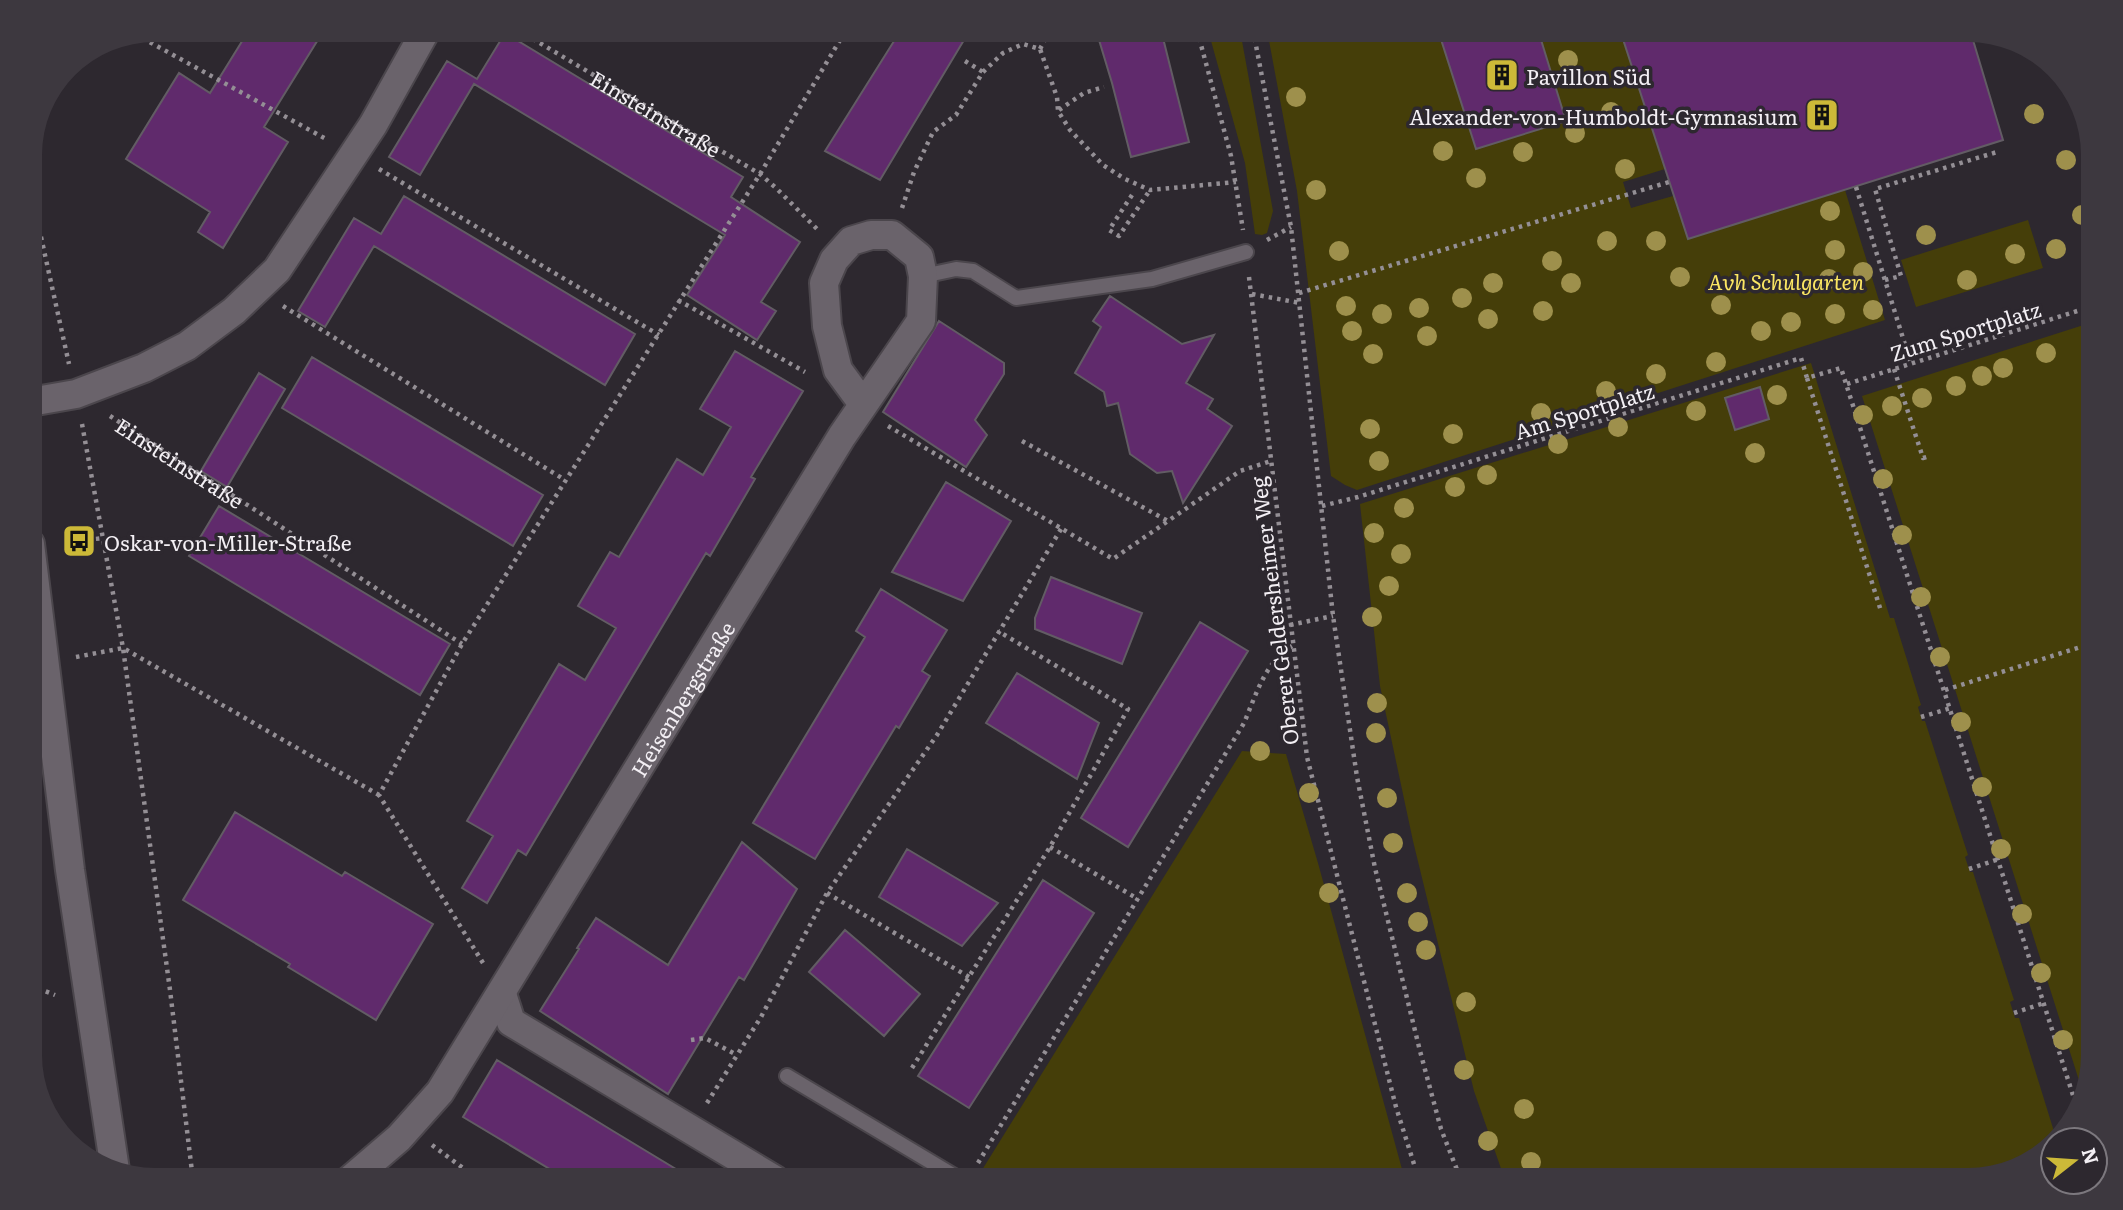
<svg xmlns="http://www.w3.org/2000/svg" width="2123" height="1210" viewBox="0 0 2123 1210" font-family="Literata,serif">
<style>
.green{fill:#453e09}
.building{fill:#602a6c;stroke:#625c64;stroke-width:2}
.lines{fill:none;stroke-linecap:round;stroke-linejoin:round}
.service-casing{stroke:#4b464c;stroke-width:18}
.minor-casing{stroke:#4b464c;stroke-width:32}
.path{stroke:#948f95;stroke-width:4.5;stroke-dasharray:3.5 5;stroke-linecap:butt}
.service{stroke:#6a636b;stroke-width:14}
.minor{stroke:#6a636b;stroke-width:28}
.tree{fill:#9e904c}
.labels{text-anchor:middle;dominant-baseline:central;stroke-width:7;stroke-linejoin:round;paint-order:stroke}
.poi-label{font-size:21px;fill:#f3eff4;stroke:#2d282f;text-anchor:start}
.street-label{font-size:21px;fill:#f3eff4;stroke:#2d282f}
.park-label{font-size:21px;font-style:italic;fill:#fbe663;stroke:#2d282f}
</style>
<rect width="100%" height="100%" fill="#2d282f"/>
<path class="green" d="M1208,30H1240L1273,211L1267,233L1262,235L1255,234L1245,163Z
M1267,30H1438L1476,149L1566,121L1538,30H1620L1665,169L1623,182L1631,208L1673,196L1688,239L1845,190L1885,320L1357,490L1345,485L1331,476L1297,191Z
M2028,220L2043,268L1916,307L1901,260Z
M2093,322V1056L2083,1093L1862,396Z
M1811,363L1890,618H1894L1921,705L1918,707L1922,721H1925L1968,855L1965,857L1970,872H1973L2014,1000L2010,1002L2015,1018H2019L2056,1138L2031,1163L1969,1180H1505L1474,1091L1413,841L1380,686L1360,504Z
M1242,751L1286,754L1318,863L1405,1180H983L982,1170Z"/>
<path class="building" d="M249,30H324L264,127L288,142L223,248L198,232L210,212L126,159L179,73L210,93Z
M901,30H970L880,180L825,151Z
M1096,30H1161L1189,142L1131,157L1112,83Z
M1438,30H1538L1566,121L1476,149Z
M1620,30H1970L2003,140L1688,239Z
M505,33L743,177L731,197L800,242L761,302L776,311L757,340L687,295L725,235L474,84L420,175L389,157L447,61L477,79Z
M404,196L635,334L605,385L374,246L325,327L298,311L354,218L381,234Z
M1110,296L1182,344L1214,335L1186,383L1213,399L1207,409L1232,426L1183,503L1172,471L1157,473L1130,454L1118,403L1107,406L1104,392L1075,373L1101,327L1093,321Z
M939,321L1004,363V374L975,420L987,435L966,467L883,412Z
M735,351L803,391L751,477L755,479L710,556L706,553L526,855L518,850L487,903L462,888L493,836L467,821L559,664L585,680L616,628L578,606L610,552L619,557L677,459L703,475L731,427L700,409Z
M312,357L543,495L513,546L282,408Z
M259,373L285,389L227,487L201,471Z
M1760,387L1769,419L1735,430L1725,398Z
M946,482L1011,521L963,601L892,572Z
M219,506L450,644L420,695L189,556Z
M1051,577L1142,613L1122,664L1035,629V618Z
M881,589L947,630L922,671L930,676L899,728L896,726L815,859L753,823L865,637L856,631Z
M1200,622L1248,651L1128,847L1081,818Z
M1017,673L1099,723L1077,779L986,723Z
M235,812L342,876L345,872L433,924L376,1020L288,967L290,964L183,900Z
M742,842L797,889L744,980L739,977L668,1094L540,1011L579,949L577,948L596,918L668,965Z
M907,849L998,903L962,946L879,897Z
M1043,880L1094,913L969,1108L918,1076Z
M845,930L920,994L884,1036L809,972Z
M497,1060L613,1131L694,1180H568L463,1117Z"/>
<g class="lines">
<defs>
<path id="service" d="M923,276L956,269L973,271L1016,298L1152,279L1246,252
M787,1076L961,1180"/>
<g id="minor">
<path d="M30,402L76,394L144,368L187,346L234,311L277,270L373,125L426,30"/>
<path d="M30,544L70,870L115,1170"/>
<path d="M502,994L511,1022L775,1180"/>
<path id="s3" d="M350,1180L399,1138L440,1092L842,436L921,321L923,276L919,257L892,235H871L851,241L834,260L824,283L827,326L838,370L863,404"/>
</g>
</defs>
<use href="#service" class="service-casing"/>
<use href="#minor" class="minor-casing"/>
<g class="path">
<path id="s1" d="M518,30L760,174L776,188L818,230"/>
<path d="M1020,30L1023,44"/>
<path d="M1197,30L1231,156L1243,230"/>
<path d="M1253,30L1291,227L1333,616L1357,777L1375,868L1420,1051L1441,1129L1461,1180"/>
<path d="M135,34L326,139"/>
<path d="M1040,49L1050,30"/>
<path d="M965,61L983,72"/>
<path d="M1059,110L1084,93L1104,87"/>
<path d="M379,169L659,335"/>
<path d="M30,187L69,364"/>
<path d="M1856,187L1911,364"/>
<path d="M1132,195L1109,230L1119,236L1150,190"/>
<path d="M902,208L914,172L933,132L956,115L983,72L1003,53L1023,44L1040,49L1057,97L1058,111L1070,130L1103,165L1125,179L1150,190L1236,182"/>
<path d="M1267,240L1291,227"/>
<path d="M1249,277L1307,757L1396,1107L1419,1180"/>
<path d="M1885,280L1901,276L1875,189L1997,152"/>
<path d="M1299,293L1669,182"/>
<path d="M1252,294L1300,303"/>
<path d="M678,300L805,372"/>
<path d="M283,306L565,480"/>
<path d="M1894,369L1923,458L1930,456"/>
<path d="M1807,378L1881,611"/>
<path d="M1847,384L2093,306"/>
<path id="s2" d="M110,416L462,644"/>
<path d="M82,424L123,648L170,990L193,1180"/>
<path d="M888,426L1113,559L1168,521"/>
<path d="M1022,441L1168,521L1240,471L1271,461"/>
<path d="M1322,506L1358,497L1801,358L1807,378L1841,368L2078,1111"/>
<path d="M79,541L103,538"/>
<path d="M1290,625L1333,616"/>
<path d="M76,657L123,648L379,795"/>
<path d="M1945,690L2093,643"/>
<path d="M1921,717L1951,708"/>
<path d="M1050,847L1138,899"/>
<path d="M1969,869L1999,859"/>
<path d="M827,893L969,977"/>
<path d="M483,963L379,795L462,644L760,174L846,30"/>
<path d="M30,985L55,995"/>
<path d="M2014,1013L2044,1003"/>
<path d="M691,1040L705,1038L737,1055"/>
<path d="M912,1068L1050,847L1128,709L998,631"/>
<path d="M707,1103L761,1017L827,893L937,735L1061,529"/>
<path d="M432,1145L479,1180"/>
<path d="M978,1163L1244,723C1256,695 1265,662 1292,646"/>
</g>
<use href="#service" class="service"/>
<use href="#minor" class="minor"/>
</g>
<g class="tree">
<circle cx="1568" cy="60" r="10"/>
<circle cx="1296" cy="97" r="10"/>
<circle cx="1611" cy="112" r="10"/>
<circle cx="2034" cy="114" r="10"/>
<circle cx="1575" cy="133" r="10"/>
<circle cx="1443" cy="151" r="10"/>
<circle cx="1523" cy="152" r="10"/>
<circle cx="2066" cy="160" r="10"/>
<circle cx="1625" cy="169" r="10"/>
<circle cx="1476" cy="178" r="10"/>
<circle cx="1316" cy="190" r="10"/>
<circle cx="1830" cy="211" r="10"/>
<circle cx="2082" cy="215" r="10"/>
<circle cx="1926" cy="235" r="10"/>
<circle cx="1607" cy="241" r="10"/>
<circle cx="1656" cy="241" r="10"/>
<circle cx="2056" cy="249" r="10"/>
<circle cx="1835" cy="250" r="10"/>
<circle cx="1339" cy="251" r="10"/>
<circle cx="2015" cy="254" r="10"/>
<circle cx="1552" cy="261" r="10"/>
<circle cx="1863" cy="272" r="10"/>
<circle cx="1680" cy="277" r="10"/>
<circle cx="1829" cy="279" r="10"/>
<circle cx="1967" cy="280" r="10"/>
<circle cx="1493" cy="283" r="10"/>
<circle cx="1571" cy="283" r="10"/>
<circle cx="1462" cy="298" r="10"/>
<circle cx="1721" cy="305" r="10"/>
<circle cx="1346" cy="306" r="10"/>
<circle cx="1419" cy="308" r="10"/>
<circle cx="1873" cy="310" r="10"/>
<circle cx="1543" cy="311" r="10"/>
<circle cx="1382" cy="314" r="10"/>
<circle cx="1835" cy="314" r="10"/>
<circle cx="1488" cy="319" r="10"/>
<circle cx="1791" cy="322" r="10"/>
<circle cx="1352" cy="331" r="10"/>
<circle cx="1761" cy="331" r="10"/>
<circle cx="1427" cy="336" r="10"/>
<circle cx="2046" cy="353" r="10"/>
<circle cx="1373" cy="354" r="10"/>
<circle cx="1716" cy="362" r="10"/>
<circle cx="2003" cy="368" r="10"/>
<circle cx="1656" cy="374" r="10"/>
<circle cx="1982" cy="376" r="10"/>
<circle cx="1956" cy="386" r="10"/>
<circle cx="1606" cy="391" r="10"/>
<circle cx="1777" cy="395" r="10"/>
<circle cx="1922" cy="398" r="10"/>
<circle cx="1892" cy="406" r="10"/>
<circle cx="1696" cy="411" r="10"/>
<circle cx="1541" cy="413" r="10"/>
<circle cx="1863" cy="415" r="10"/>
<circle cx="1618" cy="427" r="10"/>
<circle cx="1370" cy="429" r="10"/>
<circle cx="1453" cy="434" r="10"/>
<circle cx="1558" cy="444" r="10"/>
<circle cx="1755" cy="453" r="10"/>
<circle cx="1379" cy="461" r="10"/>
<circle cx="1487" cy="475" r="10"/>
<circle cx="1883" cy="479" r="10"/>
<circle cx="1455" cy="487" r="10"/>
<circle cx="1404" cy="508" r="10"/>
<circle cx="1374" cy="533" r="10"/>
<circle cx="1902" cy="535" r="10"/>
<circle cx="1401" cy="554" r="10"/>
<circle cx="1389" cy="586" r="10"/>
<circle cx="1921" cy="597" r="10"/>
<circle cx="1372" cy="617" r="10"/>
<circle cx="1940" cy="657" r="10"/>
<circle cx="1377" cy="703" r="10"/>
<circle cx="1961" cy="722" r="10"/>
<circle cx="1376" cy="733" r="10"/>
<circle cx="1260" cy="751" r="10"/>
<circle cx="1982" cy="787" r="10"/>
<circle cx="1309" cy="793" r="10"/>
<circle cx="1387" cy="798" r="10"/>
<circle cx="1393" cy="843" r="10"/>
<circle cx="2001" cy="849" r="10"/>
<circle cx="1329" cy="893" r="10"/>
<circle cx="1407" cy="893" r="10"/>
<circle cx="2022" cy="914" r="10"/>
<circle cx="1418" cy="922" r="10"/>
<circle cx="1426" cy="950" r="10"/>
<circle cx="2041" cy="973" r="10"/>
<circle cx="1466" cy="1002" r="10"/>
<circle cx="2063" cy="1040" r="10"/>
<circle cx="1464" cy="1070" r="10"/>
<circle cx="1524" cy="1109" r="10"/>
<circle cx="1488" cy="1141" r="10"/>
<circle cx="1531" cy="1162" r="10"/>
</g>
<defs>
<symbol id="building-square" viewBox="-11 -11 22 22"><rect x="-9" y="-9" width="18" height="18" rx="4" fill="#ccb938" stroke="#2d282f"/><path d="M-4-6H4V6H1V3H-1V6H-4ZM-2.5-4.3h1.7v1.8h-1.7ZM.8-4.3h1.7v1.8H.8ZM-2.5-1h1.7V.8h-1.7ZM.8-1h1.7V.8H.8Z" fill="#111"/></symbol>
<symbol id="bus-square" viewBox="-11 -11 22 22"><rect x="-9" y="-9" width="18" height="18" rx="4" fill="#ccb938" stroke="#2d282f"/><path d="M-5-6H5V4H4V6H2V4H-2V6H-4V4H-5ZM-3.5-4V0h7V-4ZM-3.5 1.2v1.5H-2V1.2ZM2 1.2v1.5H3.5V1.2Z" fill="#111"/></symbol>
</defs>
<g fill-rule="evenodd">
<use href="#building-square" x="1483" y="56" width="38" height="38"/>
<use href="#building-square" x="1803" y="96" width="38" height="38"/>
<use href="#bus-square" x="60" y="522" width="38" height="38"/>
</g>
<g class="labels">
<g class="poi-label">
<text x="1526" y="75">Pavillon Süd</text>
<text x="1798" y="115" text-anchor="end">Alexander-von-Humboldt-Gymnasium</text>
<text x="104" y="541">Oskar-von-Miller-Straße</text>
</g>
<g class="street-label">
<text stroke="none"><textPath href="#s1" startOffset="161">Einsteinstraße</textPath></text>
<text transform="translate(1965 330) rotate(-17)">Zum Sportplatz</text>
<text transform="translate(1584 410) rotate(-17)">Am Sportplatz</text>
<text stroke="none"><textPath href="#s2" startOffset="84">Einsteinstraße</textPath></text>
<text transform="translate(1273 611) rotate(-97)">Oberer Geldersheimer Weg</text>
<text stroke="none"><textPath href="#s3" startOffset="588">Heisenbergstraße</textPath></text>
</g>
<g class="park-label">
<text x="1786" y="280">Avh Schulgarten</text>
</g>
</g>
<path d="M0 0H2123V1210H0ZM155 42H1968A113 113 0 0 1 2081 155V1055A113 113 0 0 1 1968 1168H155A113 113 0 0 1 42 1055V155A113 113 0 0 1 155 42Z" fill="#3d383f" fill-rule="evenodd"/>
<g transform="translate(2074 1161) rotate(73)"><circle r="33" fill="#2d282f" stroke="#7c787e" stroke-width="2"/>
<path d="M0-5L12 26L0 18L-12 26Z" fill="#ccb938"/>
<text y="-10" font-size="19" font-weight="bold" text-anchor="middle" fill="#f3eff4">N</text>
</g>
</svg>
